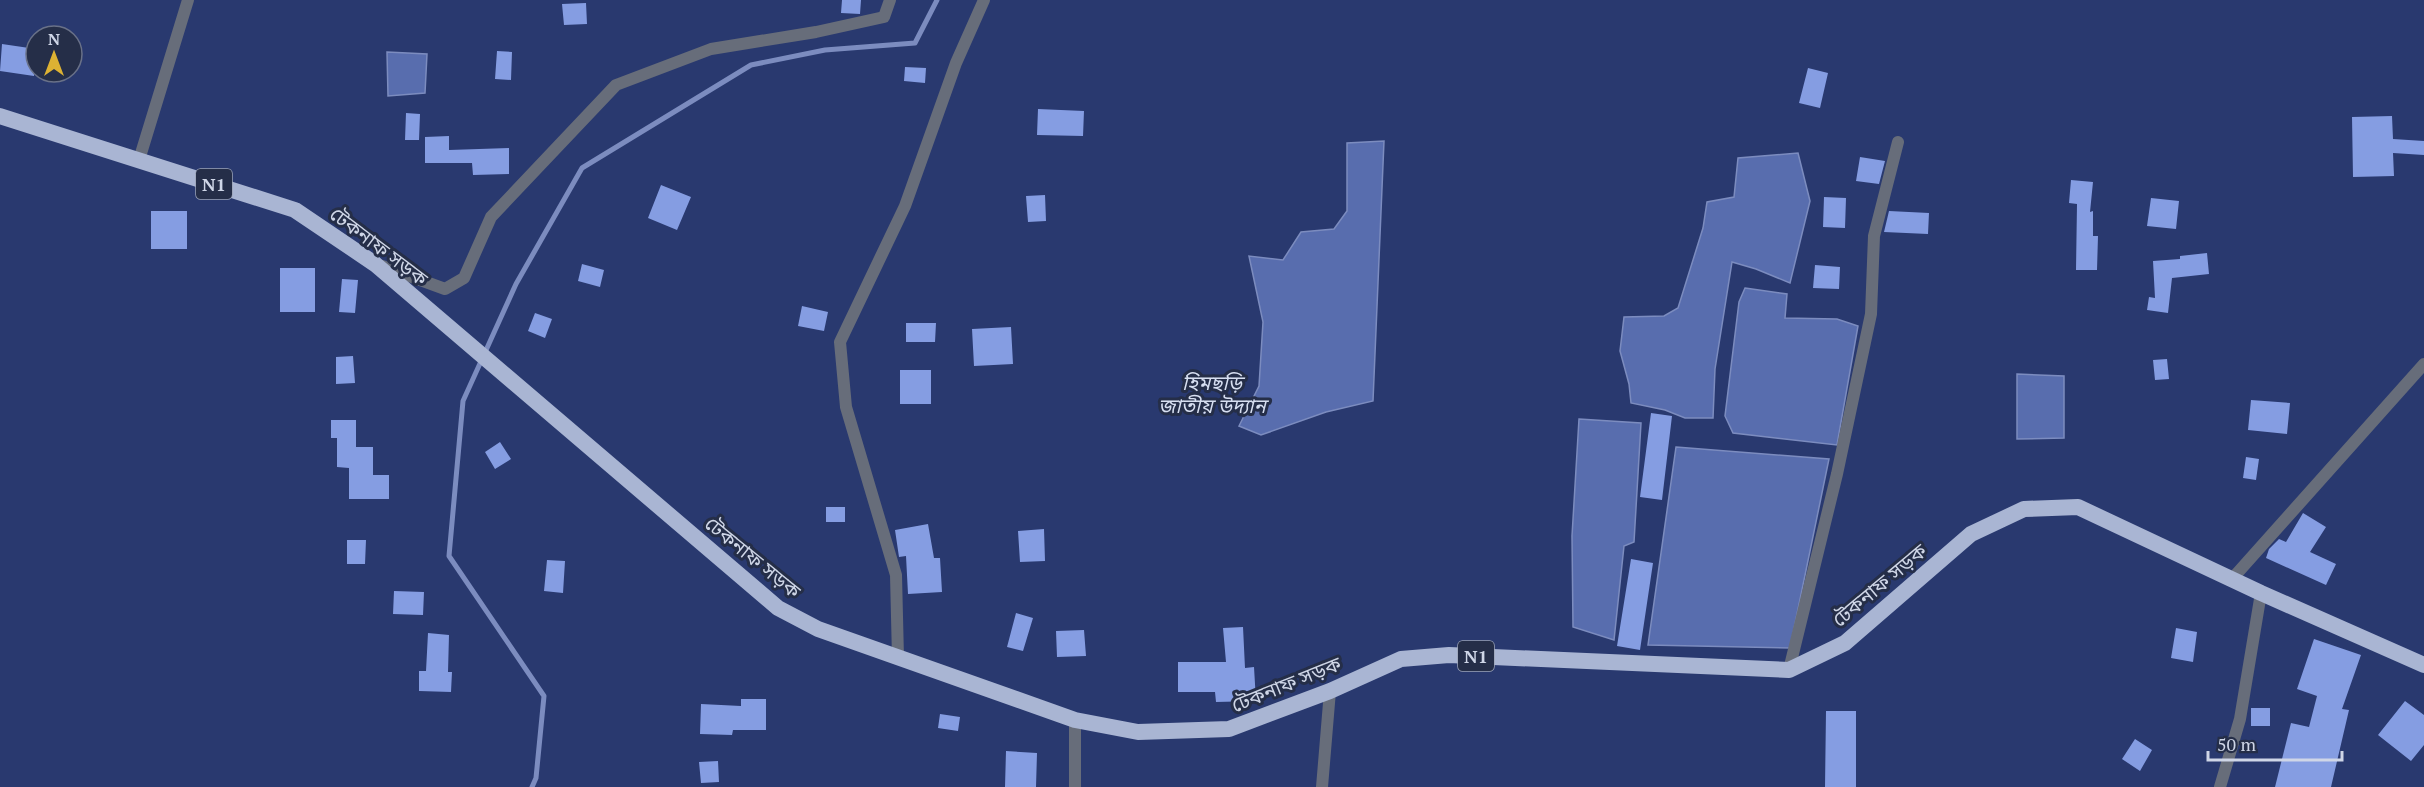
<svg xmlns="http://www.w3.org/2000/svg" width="2424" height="787" viewBox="0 0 2424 787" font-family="'PT Serif','Noto Sans Bengali',serif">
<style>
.green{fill:#29396f;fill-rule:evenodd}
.water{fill:#586dae;stroke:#7c8cbf;stroke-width:1.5}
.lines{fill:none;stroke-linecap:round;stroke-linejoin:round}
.stream{stroke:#7c8cbf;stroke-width:5}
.building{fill:#859de2}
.minor{stroke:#676d7a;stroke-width:12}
.trunk{stroke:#a9b5d3;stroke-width:16}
.labels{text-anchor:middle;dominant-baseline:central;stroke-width:6;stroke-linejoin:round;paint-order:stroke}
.shield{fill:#252e48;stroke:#9ca4b7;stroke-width:1.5}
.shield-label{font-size:18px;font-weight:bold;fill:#cfd6e7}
.street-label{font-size:20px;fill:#cfd6e7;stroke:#252e48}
.park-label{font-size:20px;font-style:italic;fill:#d7dff1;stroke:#252e48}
</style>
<rect width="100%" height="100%" fill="#252e48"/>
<path class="green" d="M0,0H2424V787H0ZM36,36H72V72H36Z"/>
<path class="water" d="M387,52L427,54L425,93L388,96Z
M1384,141L1373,401L1326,412L1261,435L1239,426L1259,386L1263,322L1249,256L1283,260L1301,232L1334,229L1347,211V143Z
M1798,153L1810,201L1790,283L1756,269L1732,262L1715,369L1713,418H1685L1665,410L1631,403L1629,384L1620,351L1624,317L1664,316L1678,308L1703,228L1707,202L1734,197L1738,158Z
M1745,288L1787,294L1785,318L1837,319L1858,326L1837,445L1733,433L1725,416L1739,302Z
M2017,374L2064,376V438L2017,439Z
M1579,419L1641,423L1634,542L1624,546L1614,640L1573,627L1572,536Z
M1676,447L1829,459L1790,648L1648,645Z"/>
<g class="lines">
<path class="stream" d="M532,787L536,778L544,696L449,556L463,401L516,284L582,168L751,65L825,50L915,43L937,0"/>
</g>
<path class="building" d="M842,0H861L860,14L841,13Z
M586,3L587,24L564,25L562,4Z
M2,44L36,49L34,76L0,71Z
M497,51L512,52L511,80L495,79Z
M905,67L926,68L925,83L904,81Z
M1808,68L1828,73L1820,108L1799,103Z
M1038,109L1084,111L1083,136L1037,135Z
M406,113L420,114L419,140H405Z
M2392,116L2393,139L2424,141V155L2393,153L2394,176L2353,177L2352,117Z
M449,136V150L509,148V174L473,175L472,163H425V137Z
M1860,157L1885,161L1879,184L1856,181Z
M2071,180L2093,182L2090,212L2093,211V236H2098L2097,270H2076L2077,204L2069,203Z
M661,185L691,197L677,230L648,218Z
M1045,195L1046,221L1028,222L1026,196Z
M1824,197L1846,198L1845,228L1823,227Z
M2151,198L2179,201L2176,229L2147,226Z
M151,211H187V249H151Z
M1889,211L1929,213L1928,234L1884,232Z
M2207,253L2209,274L2172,278L2168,313L2147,310L2149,297L2155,298L2153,261L2180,259V256Z
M582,264L604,270L600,287L578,281Z
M1815,265L1840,267L1839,289L1813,288Z
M280,268H315V312H280Z
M342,279L358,280L355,313L339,312Z
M802,306L828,312L824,331L798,326Z
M535,313L552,319L545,338L528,331Z
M906,323H936L935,342H906Z
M1011,327L1013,364L974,366L972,329Z
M353,356L355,383L336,384V357Z
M2167,359L2169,379L2155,380L2153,360Z
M900,370H931V404H900Z
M2251,400L2290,403L2287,434L2248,430Z
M1651,413L1672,416L1662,500L1640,497Z
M331,420H356V447H373V475H389V499H349V468L337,467V438H331Z
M500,442L511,459L495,469L485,452Z
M2246,457L2259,459L2256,480L2243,478Z
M826,507H845V522H826Z
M2303,513L2326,527L2310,552L2336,564L2326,585L2266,558L2269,549L2279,539L2286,542Z
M928,524L934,558H940L942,592L908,594L906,556L899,557L895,530Z
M1044,529L1045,561L1020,562L1018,531Z
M347,540H366L365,564H347Z
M1631,559L1653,563L1640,650L1617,646Z
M547,560L565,561L563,593L544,591Z
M394,591L424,592L423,615L393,614Z
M1016,613L1033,618L1023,651L1007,647Z
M1243,627L1245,668L1254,667L1256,701L1216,702L1215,692H1178V662H1226L1223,628Z
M2176,628L2197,632L2193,662L2171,658Z
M1084,630L1086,656L1057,657L1056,631Z
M428,633L449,635L448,672H452L451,692L419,691V671H426Z
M2314,639L2361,655L2342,709L2349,710L2331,787H2275L2291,723L2309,727L2317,696L2297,689Z
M741,699H766V730H733L732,735L700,734L701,704L741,706Z
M2405,701L2424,715V745L2411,761L2378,735Z
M2251,708H2270V726H2251Z
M1826,711H1856V787H1825Z
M940,714L960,717L958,731L938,728Z
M2135,739L2152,750L2140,771L2122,759Z
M1006,751L1037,753L1036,787H1005Z
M718,761L719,782L701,783L699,762Z"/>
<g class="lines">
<path class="minor" d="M139,160L188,0
M382,266L445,289L464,278L491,217L616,85L711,49L816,32L884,17L890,0
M2232,579L2424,364
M898,658L896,575L846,407L840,342L905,206L956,63L984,0
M1789,670L1837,474L1871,314L1874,236L1898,142
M1075,787V720
M1322,787L1330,691
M2220,787L2240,719L2261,593"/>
<path class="trunk" d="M0,116L295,210L375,264L778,608L818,629L1075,720L1138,732L1229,729L1330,691L1401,659L1449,655L1789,670L1845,643L1971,534L2024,509L2078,507L2261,593L2424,665"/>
</g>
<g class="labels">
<g class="shield">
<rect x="196" y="169" width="36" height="30" rx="4.5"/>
<rect x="1458" y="641" width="36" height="30" rx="4.5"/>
</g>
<g class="shield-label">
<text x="214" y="184">N1</text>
<text x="1476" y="656">N1</text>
</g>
<g class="street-label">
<text transform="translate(379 246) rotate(37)">টেকনাফ সড়ক</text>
<text transform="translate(753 557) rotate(39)">টেকনাফ সড়ক</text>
<text transform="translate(1879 585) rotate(-40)">টেকনাফ সড়ক</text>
<text transform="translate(1286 684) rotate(-22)">টেকনাফ সড়ক</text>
</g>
<g class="park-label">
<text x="1212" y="382">হিমছড়ি<tspan x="1212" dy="23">জাতীয় উদ্যান</tspan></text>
</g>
</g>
<g transform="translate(54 54)"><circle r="28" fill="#252e48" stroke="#697188" stroke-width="1.5"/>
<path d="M0-4.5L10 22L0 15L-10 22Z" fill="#ddb233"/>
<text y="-9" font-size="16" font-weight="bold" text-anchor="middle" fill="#cfd6e7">N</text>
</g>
<path d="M2208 751v9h134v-9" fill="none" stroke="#cfd6e7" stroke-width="3"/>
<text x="2217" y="751" font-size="18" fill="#cfd6e7" stroke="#252e48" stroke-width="4.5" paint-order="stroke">50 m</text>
</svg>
